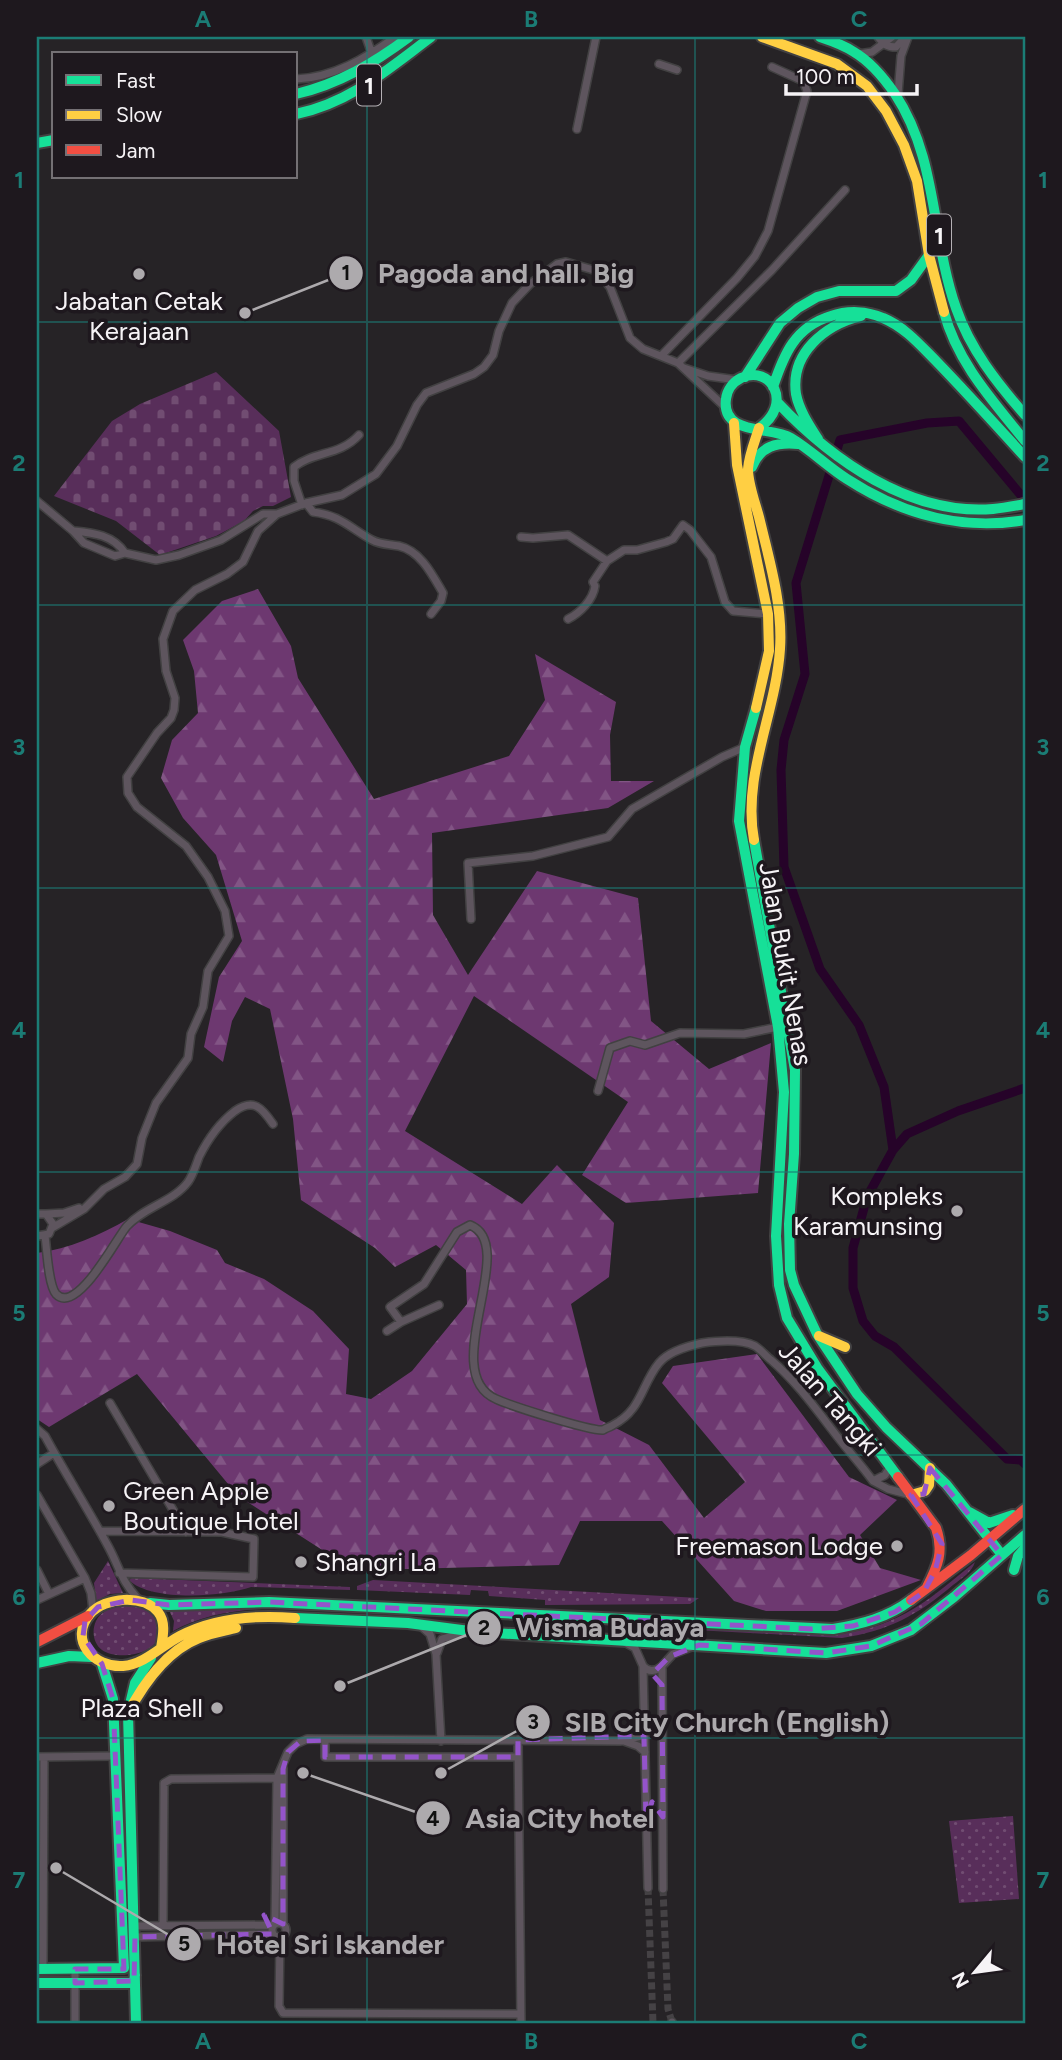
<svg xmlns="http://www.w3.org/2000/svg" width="1062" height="2060" viewBox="0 0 1062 2060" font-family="Figtree,sans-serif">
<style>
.grass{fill:url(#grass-dots)}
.forest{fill:url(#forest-firs)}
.cemetery{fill:url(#cemetery-stones)}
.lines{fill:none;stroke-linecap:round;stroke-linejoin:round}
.canal{stroke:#260329;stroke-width:9}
.street-tunnel{stroke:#454245;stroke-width:7;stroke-dasharray:7 3.5;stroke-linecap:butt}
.street-casing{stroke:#424142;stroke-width:10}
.fast-casing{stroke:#424142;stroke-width:14}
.slow-casing{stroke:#424142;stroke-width:14}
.jam-casing{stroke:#424142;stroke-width:14}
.street{stroke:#5e555e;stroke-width:7}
.fast{stroke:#16e098;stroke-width:10}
.slow{stroke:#ffcf43;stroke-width:10}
.jam{stroke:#f24e42;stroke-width:10}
.marked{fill:none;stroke:#9454ca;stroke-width:5;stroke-dasharray:14 9;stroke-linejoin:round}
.grid{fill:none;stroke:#1b7c75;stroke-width:2;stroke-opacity:0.55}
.poi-dot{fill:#adaaad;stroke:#1e181e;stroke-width:2.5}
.labels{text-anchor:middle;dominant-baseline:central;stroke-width:7;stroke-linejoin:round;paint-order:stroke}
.shield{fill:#1e181e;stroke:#b5b1b5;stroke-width:2}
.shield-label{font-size:24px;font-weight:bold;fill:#f6f3f6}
.poi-label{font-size:26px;fill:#f6f3f6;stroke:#1e181e;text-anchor:end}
.street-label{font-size:26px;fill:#f6f3f6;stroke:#1e181e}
.leader{fill:none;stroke:#adaaad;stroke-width:2.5}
.callout-dot{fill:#adaaad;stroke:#1e181e;stroke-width:2.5}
.mark-label{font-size:21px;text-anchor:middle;font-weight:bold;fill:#111}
.callout-label{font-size:28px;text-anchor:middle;font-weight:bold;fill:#adaaad;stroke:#1e181e;stroke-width:7;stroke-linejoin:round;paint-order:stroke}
.neatline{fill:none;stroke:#1b7c75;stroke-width:2.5}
.grid-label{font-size:23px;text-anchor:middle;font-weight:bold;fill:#1b7c75}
</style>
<defs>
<pattern id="grass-dots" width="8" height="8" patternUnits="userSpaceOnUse" patternTransform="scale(1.75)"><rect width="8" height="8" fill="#582e5a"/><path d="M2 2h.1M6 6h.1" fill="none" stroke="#714d72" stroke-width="1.8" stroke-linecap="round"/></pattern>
<pattern id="forest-firs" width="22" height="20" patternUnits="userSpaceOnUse" patternTransform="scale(1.75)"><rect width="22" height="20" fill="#6d3870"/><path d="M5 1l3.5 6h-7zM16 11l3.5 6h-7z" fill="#825585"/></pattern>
<pattern id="cemetery-stones" width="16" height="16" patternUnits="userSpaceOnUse" patternTransform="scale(1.75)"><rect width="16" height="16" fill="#582e5a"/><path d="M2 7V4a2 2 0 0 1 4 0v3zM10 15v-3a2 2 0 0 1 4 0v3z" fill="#714d72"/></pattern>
</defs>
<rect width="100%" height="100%" fill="#262326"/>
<path class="grass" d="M108,1561L123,1593L110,1594L96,1601L94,1583Z
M975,1562C972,1572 962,1578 953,1585C918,1615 888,1631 842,1638L405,1614L841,1634C902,1625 930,1599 975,1562Z
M132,1578L350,1587V1590L251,1587C223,1597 151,1602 129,1580Z
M373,1580L699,1598L690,1604L545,1605V1600L489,1596L488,1591L471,1590L470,1595L357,1590V1586Z
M136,1605L142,1606L157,1619C158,1624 160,1631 159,1635C155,1656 116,1660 102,1650C90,1641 91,1620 104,1612C112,1606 125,1606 136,1605Z
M273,1605L397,1614C328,1611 236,1596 173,1631L174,1621L169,1610Z
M1013,1816L1019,1899L959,1903L949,1821Z"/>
<path class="forest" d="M258,589L291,646L298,678L374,799L509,756L545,700L535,654L616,702L610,735L611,781H654L608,808L432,833L433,915L468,975L537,871L638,898L651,1021L709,1069L771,1043L758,1193L626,1203L582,1175L628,1102L474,996L405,1131L522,1204L557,1165L614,1223L609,1277L571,1304L600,1420L649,1445L704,1518L745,1482L662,1383L673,1366L757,1354L849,1477L897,1500L860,1535L880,1568L921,1580L837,1611H766L734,1601L662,1521H580L559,1565L367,1570L327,1553L238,1496L137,1374L49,1427L37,1419V1253C69,1249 100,1235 128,1219L170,1231L217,1250L225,1263L264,1279L313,1311L349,1349L346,1394L371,1399L412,1371L467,1304L466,1270L436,1245L395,1267L375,1248L301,1200L293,1119L270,1009L245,997L232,1021L223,1062L204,1047L219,977L242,941L216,855L183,818L161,778L172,740L198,713L194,671L183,640L222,601Z"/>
<path class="cemetery" d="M216,372L279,431L291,497L273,506H263L253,511L244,521L216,536L160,555L116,521L54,496L112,421L140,404Z"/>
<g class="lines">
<path class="canal" d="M1025,1088L958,1111L907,1134L893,1150L867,1197L853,1248V1288L863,1321L875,1336L894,1347L1007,1459L1021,1460L1025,1464
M893,1150L884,1087L859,1025L820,969L784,867L781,770L784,740L805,674L796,583L840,440L927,423L959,421L1025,500"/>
<path class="street-tunnel" d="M648,1888L653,2023
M663,1889L668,2009L672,2022"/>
<defs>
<path id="street" d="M366,37L372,54
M878,37C883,44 887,47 896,47L904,38
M859,54L872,52L892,37
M659,64L677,70
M296,79C333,78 366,58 395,37
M898,94L901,56L908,37
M577,129L596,37
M661,356L737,278L755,256L768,231L807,91L803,81L772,67
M678,363L772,270L845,190
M684,368L708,376L737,380
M37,501L73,531L84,543L115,556L125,553L156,560L179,555L221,540L263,514H277
M306,503L313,512C340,515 350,528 372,540C381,545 390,544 399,546C421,551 433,576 443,593L441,601L431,614
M302,505L294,481V467C314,451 340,456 359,435
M74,531C94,533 113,535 125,553
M521,537L533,538L568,535L607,561
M568,619C580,613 593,600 595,586L593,582L607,561L624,550H637L666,542L673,539L683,525L690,530L711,557L725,602L733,611L768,614
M471,919L468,863L533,856L608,837L632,809L722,757L745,747
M598,1091L610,1048L630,1041L645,1045L680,1033L744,1034L778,1027
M37,1214H46L53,1224L49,1234L37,1236
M46,1214L64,1213L79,1208
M52,1228L84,1209L104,1189L125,1177L137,1164L142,1138L156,1103L188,1058L191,1034L203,1007L208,971L229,936L225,911L208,877L186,846L137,807L128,793L127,777L157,733L171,718L174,710L175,698L166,671L163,639L173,611L195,590L227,574L243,562L258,531L277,514L306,503L342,495L376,474L397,446L417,405L426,393L474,374L484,367L493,355L499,331L512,303L530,284L557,264L566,262L597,271L610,287L630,338L643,349L678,363L726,408
M45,1236C47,1249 48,1284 56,1294C77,1316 117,1237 127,1226C144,1207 173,1202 188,1182C193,1175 196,1165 199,1157C208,1139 218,1124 235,1111C254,1098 262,1108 273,1124
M439,1305L401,1322L390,1307L424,1284L457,1232L470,1225C521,1245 436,1373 496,1399C511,1406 590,1431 603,1430C604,1429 612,1426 613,1425C642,1410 641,1385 659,1363C669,1351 688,1346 702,1343C717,1341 741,1339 755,1346C760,1349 766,1356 771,1360C798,1383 818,1412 840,1440C851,1454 863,1467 873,1481L888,1489L911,1495
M387,1331L401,1322
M110,1403L186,1532
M37,1429L45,1436C65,1473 88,1509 108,1546C120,1568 120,1579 138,1599
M37,1464L54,1453
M873,1481L885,1475L890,1467
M37,1495L85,1578L91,1593L93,1610
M100,1531L222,1532L254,1539L253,1577L119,1573
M37,1570L49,1594
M37,1600L85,1578
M422,1627L430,1634L436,1654L441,1741
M626,1643L635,1648L643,1666L648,1888
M437,1653L442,1639L459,1634
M643,1666C649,1673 656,1671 662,1666
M325,1740V1757H518
M518,1740L521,2023
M624,1741L638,1746L645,1752
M37,1757L115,1756
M663,1889L662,1666L673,1654L691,1647
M272 1930a7 7 0 1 1 14 0a7 7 0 1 1-14 0Z
M275,1924L277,1778L288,1752L296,1744L307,1739L621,1741L645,1735
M283,1924V1768
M135,1926L273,1925
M163,1926L164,1783L171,1779L277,1778
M135,1937L273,1934
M280,1937L279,2006L283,2013L520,2014
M43,1969L44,1757
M75,1969V2023
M672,2022V2023"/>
<path id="fast" d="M820,37C832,41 844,45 854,52C871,62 884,78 895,94C938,159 931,237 956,308C970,349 997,383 1025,415
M296,94C339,84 374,63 409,37
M296,114C350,103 388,69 431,37
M37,143L54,140
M944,312C957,362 993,401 1025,441
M745,377L780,323L798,308L817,297L839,291H896L911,280L929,255
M773,387C784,354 795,327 831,316C848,310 867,311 883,318C905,327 921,346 937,362C967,393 996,425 1025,457
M778,403C832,460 910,516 993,509C1004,508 1014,506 1025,504
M759,428C794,404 771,364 741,378C733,382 727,390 726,399C721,436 771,426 791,438C811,450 828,467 847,479C901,514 962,531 1025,520
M818,439C809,425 799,410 796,394C790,353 825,325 861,316
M752,467C760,446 777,442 798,444
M756,708L745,747L739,821L778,1027L784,1092L776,1236L779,1285L787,1318L818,1369L898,1477
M754,840L795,1070L794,1154L789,1224L790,1270L794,1285L817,1334L857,1394L886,1427L946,1484L1002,1555
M969,1512L989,1523L1013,1515
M1014,1570L1018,1556L1025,1548
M150,1603L169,1605L269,1602L833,1629C862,1624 887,1618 911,1600
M295,1618L408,1623L477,1632L826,1653L871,1646L911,1630L954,1597L1025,1535
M37,1663L69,1656L92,1657
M37,1969L124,1968L113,1699L102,1664
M37,1983H130L134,1981L135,1975
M136,2023L128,1713L135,1683L151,1658"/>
<path id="slow" d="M762,37L837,64L867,86L886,111L904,145L917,181L929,255L944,312
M734,423L737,465L768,614L769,651L756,708
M754,840C742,775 776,713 780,649C783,605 769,559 759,517C755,502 748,484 748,469C749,455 755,441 759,428
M819,1336L845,1347
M911,1495L925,1491L929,1485L930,1468
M161,1648C163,1636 166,1622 158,1612C143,1594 105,1597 90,1614C68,1640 94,1668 123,1666C145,1664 161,1646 180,1636C214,1618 257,1615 295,1618
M128,1713C144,1683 166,1651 199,1638C211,1633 224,1631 236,1628"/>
<path id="jam" d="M898,1477L936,1528C944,1551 938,1566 927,1587
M911,1600L971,1555L1025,1509
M37,1642L88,1616"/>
</defs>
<use href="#street" class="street-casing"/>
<use href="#fast" class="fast-casing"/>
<use href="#slow" class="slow-casing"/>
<use href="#jam" class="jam-casing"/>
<use href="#street" class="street"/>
<use href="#fast" class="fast"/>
<use href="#slow" class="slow"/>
<use href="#jam" class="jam"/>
</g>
<path class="marked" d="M930,1468L1002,1555L921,1624L871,1646L826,1653L699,1645L669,1657L652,1674L662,1685L663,1817L652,1802L646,1819L644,1736L518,1740V1757H325V1740L301,1741L288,1752L283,1769V1924L264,1915L273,1934L135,1937L134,1981L75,1983V1969H124L113,1699L102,1664L83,1636L85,1621L98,1607L131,1600L169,1605L269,1602L812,1629L853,1626L895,1612L924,1592L935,1571L942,1544L911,1495L924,1494Z"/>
<path class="grid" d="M367,37V2023M695,37V2023M37,322H1025M37,605H1025M37,888H1025M37,1172H1025M37,1455H1025M37,1738H1025"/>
<g class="poi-dot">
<circle cx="139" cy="274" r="7"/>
<circle cx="957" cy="1211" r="7"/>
<circle cx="109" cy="1506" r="7"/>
<circle cx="897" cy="1546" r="7"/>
<circle cx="301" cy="1562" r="7"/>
<circle cx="217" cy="1708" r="7"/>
</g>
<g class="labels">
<g class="shield">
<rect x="357" y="64.5" width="24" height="41" rx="5"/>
<rect x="927" y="214.5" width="24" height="41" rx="5"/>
</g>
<g class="shield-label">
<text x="369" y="85">1</text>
<text x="939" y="235">1</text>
</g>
<g class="poi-label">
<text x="139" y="301" text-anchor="middle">Jabatan Cetak<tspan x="139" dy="30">Kerajaan</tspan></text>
<text x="943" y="1196">Kompleks<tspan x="943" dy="30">Karamunsing</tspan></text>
<text x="123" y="1491" text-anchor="start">Green Apple<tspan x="123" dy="30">Boutique Hotel</tspan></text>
<text x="883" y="1546">Freemason Lodge</text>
<text x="315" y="1562" text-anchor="start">Shangri La</text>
<text x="203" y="1708">Plaza Shell</text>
</g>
<g class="street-label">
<text transform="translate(786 964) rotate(80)">Jalan Bukit Nenas</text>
<text transform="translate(830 1399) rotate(49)">Jalan Tangki</text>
</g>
</g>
<path class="leader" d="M245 313L346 273M340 1686L484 1628M441 1773L533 1722M303 1773L433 1818M56 1868L184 1944"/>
<g class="callout-dot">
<circle cx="245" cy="313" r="7"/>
<circle cx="340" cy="1686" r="7"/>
<circle cx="441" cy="1773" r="7"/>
<circle cx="303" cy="1773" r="7"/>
<circle cx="56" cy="1868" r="7"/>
<circle cx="346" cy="273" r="18"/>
<circle cx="484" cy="1628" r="18"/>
<circle cx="533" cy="1722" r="18"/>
<circle cx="433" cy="1818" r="18"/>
<circle cx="184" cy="1944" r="18"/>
</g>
<g class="mark-label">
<text x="346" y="280">1</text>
<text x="484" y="1635">2</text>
<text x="533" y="1729">3</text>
<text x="433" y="1826">4</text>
<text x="184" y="1951">5</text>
</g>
<g class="callout-label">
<text x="506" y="283">Pagoda and hall. Big</text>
<text x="610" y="1637">Wisma Budaya</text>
<text x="727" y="1732">SIB City Church (English)</text>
<text x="560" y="1828">Asia City hotel</text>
<text x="330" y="1954">Hotel Sri Iskander</text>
</g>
<rect width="1062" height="2060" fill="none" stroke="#1e181e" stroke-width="77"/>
<rect x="52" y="52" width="245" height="126" fill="#1e181e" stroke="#747074" stroke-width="2"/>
<rect x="66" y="75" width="35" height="10" fill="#16e098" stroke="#747074" stroke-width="2"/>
<text x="116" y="88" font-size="21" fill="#f6f3f6">Fast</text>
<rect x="66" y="110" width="35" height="10" fill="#ffcf43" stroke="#747074" stroke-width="2"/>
<text x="116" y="122" font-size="21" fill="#f6f3f6">Slow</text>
<rect x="66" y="145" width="35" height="10" fill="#f24e42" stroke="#747074" stroke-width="2"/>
<text x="116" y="158" font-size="21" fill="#f6f3f6">Jam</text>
<g transform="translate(975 1972) rotate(241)" stroke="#1e181e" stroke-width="5" paint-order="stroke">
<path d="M0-5L12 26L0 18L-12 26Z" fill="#f6f3f6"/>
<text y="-10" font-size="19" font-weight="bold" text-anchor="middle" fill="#f6f3f6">N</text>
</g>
<path d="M786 84v10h131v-10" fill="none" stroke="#f6f3f6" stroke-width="3.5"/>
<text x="796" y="84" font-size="21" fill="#f6f3f6" stroke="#1e181e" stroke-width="5" paint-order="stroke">100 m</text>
<rect x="38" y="38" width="986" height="1984" class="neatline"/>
<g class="grid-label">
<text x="203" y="27">A</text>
<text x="531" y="27">B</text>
<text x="859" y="27">C</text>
<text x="19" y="188">1</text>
<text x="1043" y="188">1</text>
<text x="19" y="471">2</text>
<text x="1043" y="471">2</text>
<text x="19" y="755">3</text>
<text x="1043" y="755">3</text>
<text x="19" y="1038">4</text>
<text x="1043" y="1038">4</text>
<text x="19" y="1321">5</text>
<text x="1043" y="1321">5</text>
<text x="19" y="1605">6</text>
<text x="1043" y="1605">6</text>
<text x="19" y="1888">7</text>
<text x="1043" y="1888">7</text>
<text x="203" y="2049">A</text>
<text x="531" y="2049">B</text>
<text x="859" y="2049">C</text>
</g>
</svg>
